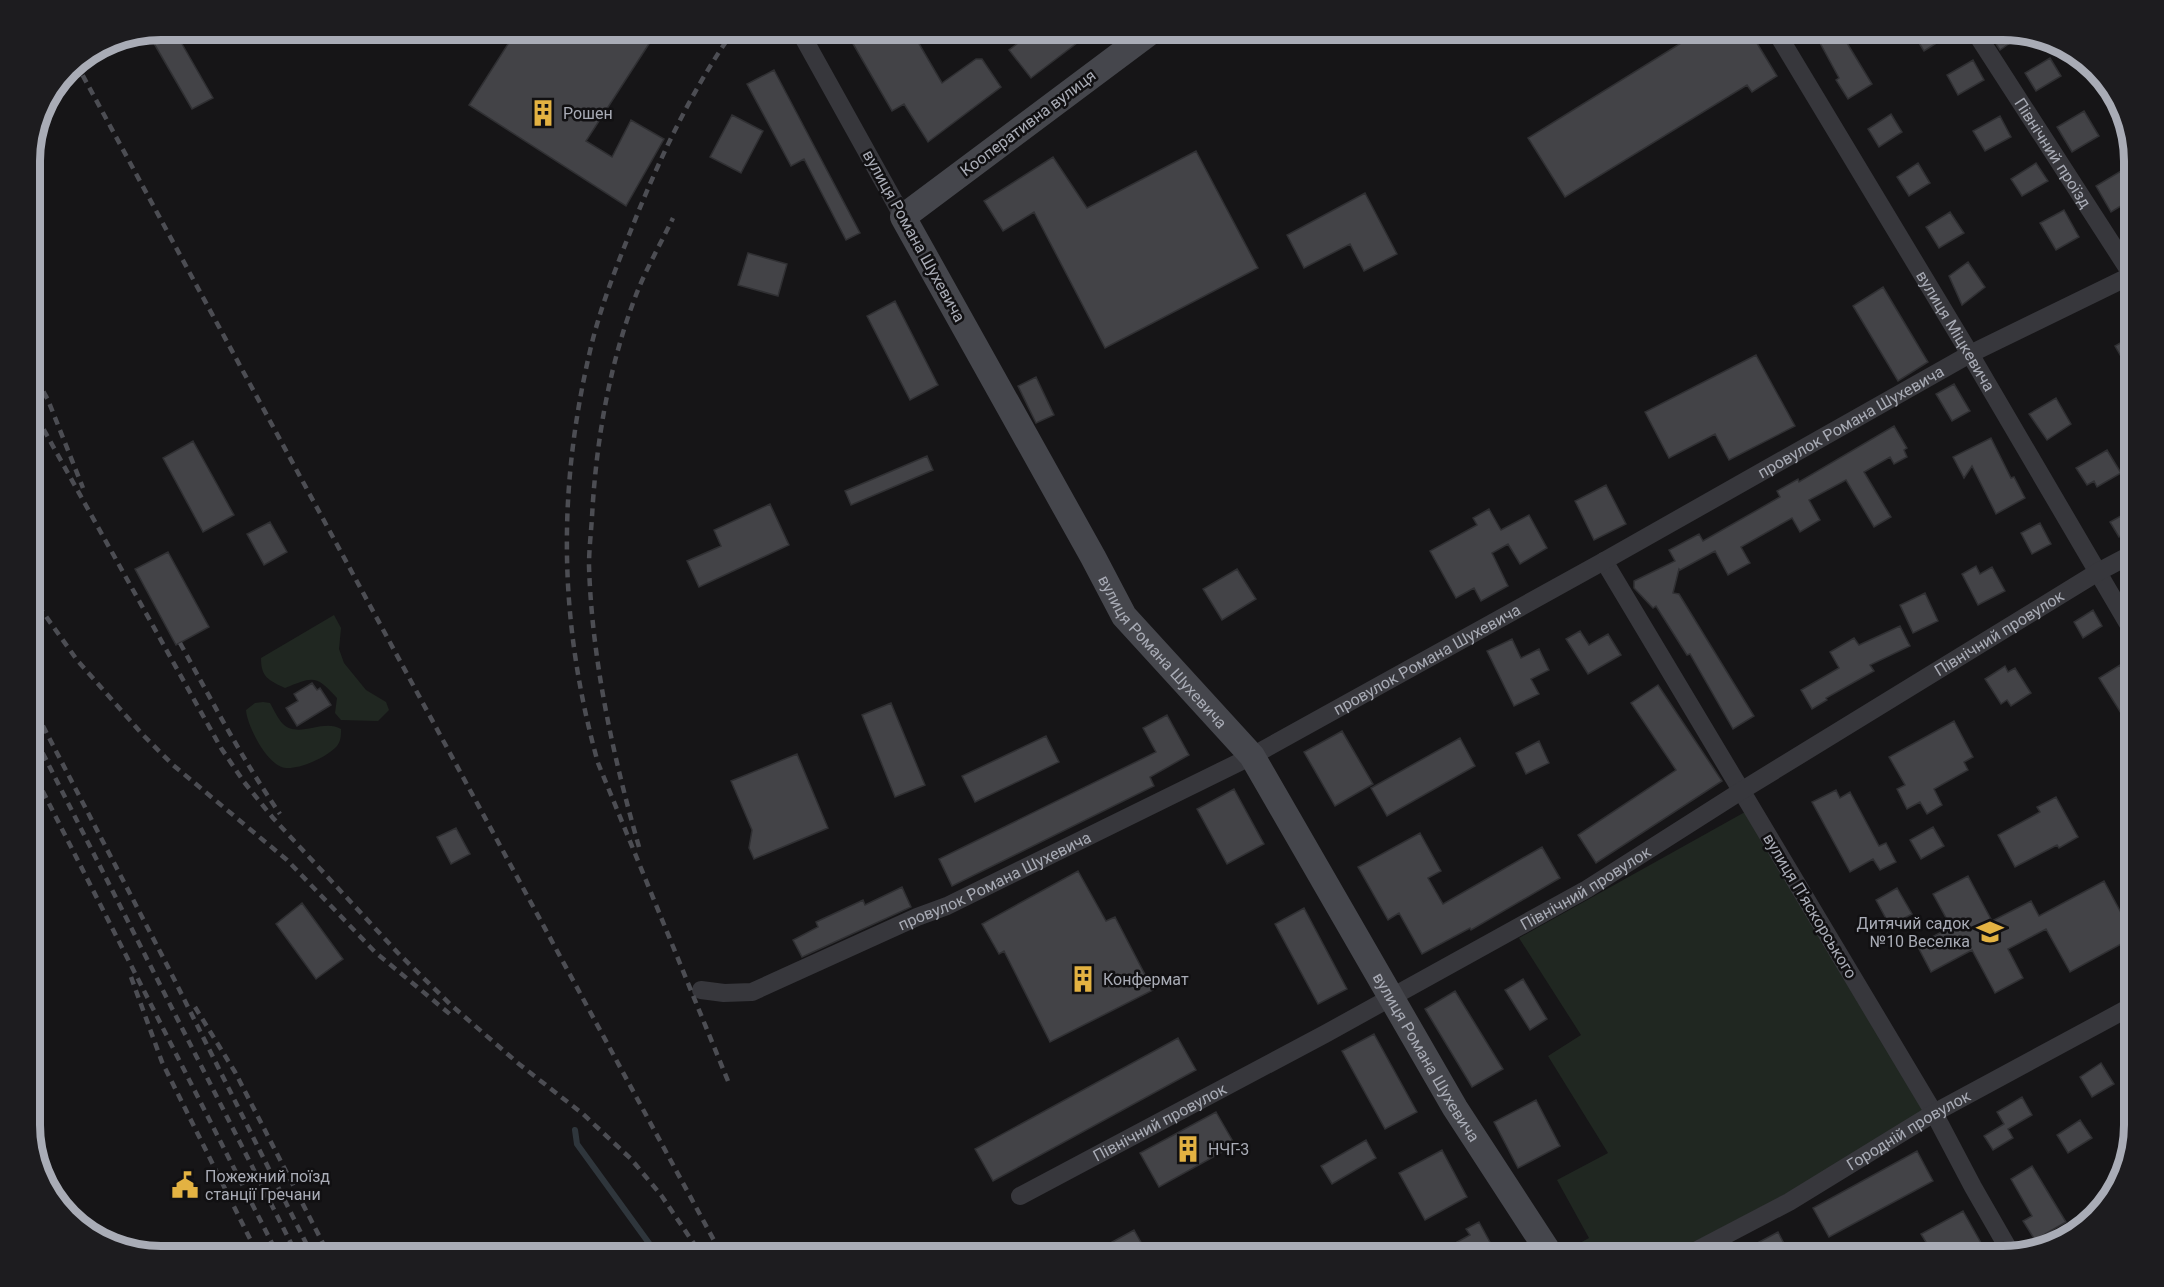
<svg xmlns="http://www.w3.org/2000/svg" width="2164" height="1287" viewBox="0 0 2164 1287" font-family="Roboto,sans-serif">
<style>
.green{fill:#202721}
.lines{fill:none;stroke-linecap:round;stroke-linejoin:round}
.stream{stroke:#2f363c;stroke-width:6}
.building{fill:#434347;stroke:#303033;stroke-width:1.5}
.street{stroke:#37373c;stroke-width:18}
.secondary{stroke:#45464c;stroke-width:26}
.rail{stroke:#4c4d53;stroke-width:4.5;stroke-dasharray:8 6;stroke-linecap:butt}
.labels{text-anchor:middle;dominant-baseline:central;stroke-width:5;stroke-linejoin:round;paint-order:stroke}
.poi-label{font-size:16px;fill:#a9acb6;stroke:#111012;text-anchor:start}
.street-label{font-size:16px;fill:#a9acb6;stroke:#111012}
.rim{fill:none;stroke:#a9acb6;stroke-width:8}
</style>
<rect width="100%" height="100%" fill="#161517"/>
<path class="green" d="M334,615L341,628L339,649L344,663L366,690L386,702L389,710L378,721L341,720L335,713L337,698C316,675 314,676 285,688C268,680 261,677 261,658Z
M263,702L270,703C274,710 278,719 283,724C299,739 323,718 341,729C341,735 341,741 337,746C327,757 301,769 286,768C268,767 247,726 246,710L255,703Z
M1745,812L1928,1119L1666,1257H1561L1560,1254L1589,1238L1557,1180L1608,1153L1548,1056L1581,1035L1519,938Z"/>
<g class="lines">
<path class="stream" d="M575,1130L577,1144L659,1257"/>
</g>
<path class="building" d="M174,30L213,98L192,109L148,33Z
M517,30H658L586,141L612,157L631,120L664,139L626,206L469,105Z
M845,30H911L942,83L976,59H982L1001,87L928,142L904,104L892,111Z
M1035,30H1094L1031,78L1009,50Z
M1702,30H1749L1777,76L1752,92L1747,85L1565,197L1528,138Z
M1813,30H1871L1847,43L1872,84L1848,99L1836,80L1839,78Z
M1911,30H1957L1924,51Z
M1987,30H2003L2021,35L2000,50Z
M2050,58L2061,76L2036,91L2025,73Z
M1973,60L1984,80L1958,95L1947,75Z
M774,70L860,233L846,240L804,159L791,166L747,84Z
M2084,111L2099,136L2072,152L2057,127Z
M1891,114L1902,132L1879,147L1868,129Z
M732,115L763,131L741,173L710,157Z
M2000,116L2011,137L1985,151L1973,131Z
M1196,151L1258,268L1105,348L1034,212L1003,231L984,201L1053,157L1087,208Z
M1918,163L1930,183L1909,196L1897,177Z
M2036,163L2048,181L2022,196L2011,179Z
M2121,171L2134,194V198L2111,212L2096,186Z
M1365,193L1397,254L1364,271L1350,244L1304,268L1287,235Z
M2064,210L2079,237L2056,250L2040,223Z
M1950,212L1964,233L1939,248L1926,227Z
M748,253L787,264L778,296L738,285Z
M1968,262L1985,287L1962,305L1949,276Z
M1883,287L1928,362L1898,381L1853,306Z
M895,301L938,385L910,400L867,316Z
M2134,335V379L2115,346Z
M1756,355L1795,426L1729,460L1715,434L1669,458L1645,412Z
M1036,377L1054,415L1036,423L1018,386Z
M1954,384L1970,411L1952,421L1936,394Z
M2056,398L2071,424L2047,440L2029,414Z
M1894,426L1907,448L1904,450L1907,457L1894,464L1890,457L1864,472L1891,517L1874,527L1846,480L1809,500L1820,520L1800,532L1792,518L1741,547L1750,563L1728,575L1715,551L1680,570L1679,569L1673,593L1679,594L1754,716L1733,729L1690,654L1687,655L1656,606L1653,608L1634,588V581L1675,561L1669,550L1699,534L1703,541L1780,497L1777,491L1798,479L1799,482Z
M1991,438L2011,478L2014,477L2025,498L1996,514L1972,466L1964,478L1953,457Z
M193,441L234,515L203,532L163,458Z
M2107,450L2121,473L2097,487L2094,481L2087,485L2076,468Z
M927,456L933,470L851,505L845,491Z
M1606,485L1626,524L1594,540L1575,501Z
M770,504L789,545L699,587L687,561L721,546L714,530Z
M1489,509L1501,530L1529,515L1547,548L1520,564L1508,544L1492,553L1508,586L1481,601L1474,588L1456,598L1430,551L1477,525L1473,518Z
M2128,512L2134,522V528L2119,537L2110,522Z
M270,522L287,552L264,565L247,534Z
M2040,523L2051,544L2032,554L2021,533Z
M168,552L209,627L176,645L135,569Z
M1976,566L1980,574L1992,567L2005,591L1978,605L1962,574Z
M1237,569L1256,599L1222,620L1203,589Z
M1925,593L1938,621L1913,633L1900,605Z
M2093,610L2102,626L2083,638L2074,622Z
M1900,626L1910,646L1870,665L1874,671L1826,698L1827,700L1812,709L1801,690L1839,668L1830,652L1854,638L1859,645Z
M1580,631L1589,645L1608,634L1621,655L1588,674L1566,639Z
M1512,639L1521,658L1539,649L1549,670L1531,679L1539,694L1514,706L1487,651Z
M2120,665L2134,688V734L2099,678Z
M2005,666L2008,672L2015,668L2031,693L2011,706L2007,700L2001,704L1985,679Z
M312,683L317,690L320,688L331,705L297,726L286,708L298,701L294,694Z
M1658,685L1722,781L1596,863L1578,835L1676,770L1631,703Z
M891,703L925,785L895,797L862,715Z
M1167,715L1189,755L1150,777L1154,786L952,886L939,859L1156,752L1143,728Z
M1954,721L1973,757L1964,762L1968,770L1934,789L1942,805L1927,814L1920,802L1907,809L1897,789L1905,785L1889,757Z
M1342,731L1373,784L1335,806L1304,752Z
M1046,736L1059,762L975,802L962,776Z
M1460,738L1475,766L1387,816L1371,788Z
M1539,741L1549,763L1526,774L1516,753Z
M797,754L828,828L754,859L749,848L752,830L731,781Z
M1234,789L1264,844L1227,864L1197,809Z
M1836,790L1840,798L1850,792L1879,846L1886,843L1896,862L1880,870L1873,859L1850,872L1812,802Z
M2056,797L2078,837L2059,848L2057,845L2015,867L1998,835L2040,812L2037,807Z
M1933,827L1944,846L1921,859L1910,840Z
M456,828L470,854L451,864L437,837Z
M1420,833L1441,871L1428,878L1443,904L1542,847L1560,878L1471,930L1470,928L1422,954L1399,913L1388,920L1358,867Z
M1078,871L1106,921L1115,917L1153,990L1050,1042L1004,951L999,954L982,924Z
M1968,876L1992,921L2031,901L2039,916L2104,881L2134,937L2070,972L2046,929L2008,949L2023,978L1995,993L1972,950L1931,972L1917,945L1951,927L1933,894Z
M902,887L911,907L802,957L793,940L818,927L816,922L863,900L865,905Z
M1897,888L1912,914L1890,926L1876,900Z
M302,903L343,959L316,979L276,924Z
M1304,908L1347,989L1318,1004L1275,924Z
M1523,979L1547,1019L1530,1030L1505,990Z
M1455,991L1503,1069L1472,1087L1425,1009Z
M1374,1034L1417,1112L1385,1129L1342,1051Z
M1178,1038L1196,1070L993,1181L975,1149Z
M2101,1063L2114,1084L2092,1097L2080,1077Z
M2022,1097L2032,1115L2008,1129L2013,1138L1993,1150L1984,1136L2004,1124L1997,1112Z
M1536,1100L1560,1146L1518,1168L1494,1122Z
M1216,1112L1235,1145L1159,1187L1140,1153Z
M2080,1120L2092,1138L2068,1153L2057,1135Z
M1366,1140L1376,1158L1332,1184L1321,1166Z
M1442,1150L1467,1197L1425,1220L1399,1173Z
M1917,1151L1933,1181L1829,1237L1813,1208Z
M2032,1166L2066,1222L2035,1240L2023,1221L2032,1216L2011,1179Z
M1963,1211L1989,1257H1935L1921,1234Z
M1479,1222L1498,1257H1430L1470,1235L1466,1229Z
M1134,1230L1143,1246L1123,1257H1085Z
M1778,1232L1791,1257H1731Z"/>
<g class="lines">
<g class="street">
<path d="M799,30L903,217"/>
<path id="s1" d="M1775,30L1970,354L2134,634"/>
<path id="s2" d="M1974,30L2132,275"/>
<path d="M1604,561L1934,1113L1973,1187L2012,1255"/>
<path id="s3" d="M701,990L724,993L752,992L917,917L947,906L1252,756L1604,561L1970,354L2134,274"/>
<path id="s4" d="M1020,1196L1325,1034L1587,889L1741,791L2098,572L2134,553"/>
<path id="s5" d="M1684,1257L1789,1202L1934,1113L2134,1005"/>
</g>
<path class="secondary" id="s6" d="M1153,30L903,217L1093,557L1124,616L1252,756L1455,1108L1552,1257"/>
<path class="rail" d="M76,63L723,1257
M30,367L48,400L83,488
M30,405L221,748L244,782L273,818L398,953L451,1005L519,1064L583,1114L631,1159L661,1195L703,1257
M30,594L77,660L142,734L173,765L287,860L375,952L451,1015
M180,643C212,701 242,759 280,814
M30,701L167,965L313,1257
M30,728L298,1257
M30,766L279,1257
M639,847C613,756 592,661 589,566C589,550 591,533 592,517C596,442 609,365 636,295C646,269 661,243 673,218
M131,977L162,1062L259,1257
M195,1007L235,1072L330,1257
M728,1081L598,763C559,623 557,492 590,351C601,303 621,255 639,210C665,147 695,85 734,30"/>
</g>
<defs>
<symbol id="building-bare" viewBox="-9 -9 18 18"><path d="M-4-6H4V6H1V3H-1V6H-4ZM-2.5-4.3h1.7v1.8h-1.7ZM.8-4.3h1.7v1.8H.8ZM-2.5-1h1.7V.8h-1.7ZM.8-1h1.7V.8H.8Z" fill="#e3b242" stroke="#111012" stroke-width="2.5" paint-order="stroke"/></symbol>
<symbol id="school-bare" viewBox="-9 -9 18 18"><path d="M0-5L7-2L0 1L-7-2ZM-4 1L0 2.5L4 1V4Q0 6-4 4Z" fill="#e3b242" stroke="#111012" stroke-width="2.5" paint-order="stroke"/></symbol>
<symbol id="civic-bare" viewBox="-9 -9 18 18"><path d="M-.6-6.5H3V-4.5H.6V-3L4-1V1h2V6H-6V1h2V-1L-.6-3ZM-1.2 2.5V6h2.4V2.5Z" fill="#e3b242" stroke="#111012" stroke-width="2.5" paint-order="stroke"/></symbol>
</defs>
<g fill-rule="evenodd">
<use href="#building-bare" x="524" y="94" width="38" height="38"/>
<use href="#school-bare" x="1971" y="913" width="38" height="38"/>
<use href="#building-bare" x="1064" y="960" width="38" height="38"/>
<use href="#building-bare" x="1169" y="1130" width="38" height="38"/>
<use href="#civic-bare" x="166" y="1166" width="38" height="38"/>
</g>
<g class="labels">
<g class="poi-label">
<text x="563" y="113">Рошен</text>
<text x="1970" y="923" text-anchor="end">Дитячий садок<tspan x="1970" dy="18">№10 Веселка</tspan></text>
<text x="1103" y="979">Конфермат</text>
<text x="1208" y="1149">НЧГ-3</text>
<text x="205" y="1176">Пожежний поїзд<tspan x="205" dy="18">станції Гречани</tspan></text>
</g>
<g class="street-label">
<text transform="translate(1028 123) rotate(-37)">Кооперативна вулиця</text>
<text stroke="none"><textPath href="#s2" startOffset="146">Північний проїзд</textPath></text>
<text transform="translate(914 236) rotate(61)">вулиця Романа Шухевича</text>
<text stroke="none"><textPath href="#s1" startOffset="351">вулиця Міцкевича</textPath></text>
<text stroke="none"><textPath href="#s3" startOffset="1290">провулок Романа Шухевича</textPath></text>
<text stroke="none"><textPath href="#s4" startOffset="1130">Північний провулок</textPath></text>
<text stroke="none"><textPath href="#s6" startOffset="820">вулиця Романа Шухевича</textPath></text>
<text stroke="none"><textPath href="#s3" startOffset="804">провулок Романа Шухевича</textPath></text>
<text stroke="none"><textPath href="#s3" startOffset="318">провулок Романа Шухевича</textPath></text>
<text stroke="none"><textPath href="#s4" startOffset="644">Північний провулок</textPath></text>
<text transform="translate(1810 906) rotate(59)">вулиця Пʼяскорського</text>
<text stroke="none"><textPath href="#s6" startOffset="1306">вулиця Романа Шухевича</textPath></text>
<text stroke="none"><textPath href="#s4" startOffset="158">Північний провулок</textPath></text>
<text stroke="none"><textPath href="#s5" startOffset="258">Городній провулок</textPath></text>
</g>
</g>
<path d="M0 0H2164V1287H0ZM161 40H2003A121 121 0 0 1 2124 161V1125A121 121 0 0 1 2003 1246H161A121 121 0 0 1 40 1125V161A121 121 0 0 1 161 40Z" fill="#1d1c1f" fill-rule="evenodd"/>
<path class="rim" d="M161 40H2003A121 121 0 0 1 2124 161V1125A121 121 0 0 1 2003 1246H161A121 121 0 0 1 40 1125V161A121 121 0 0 1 161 40Z"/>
</svg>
